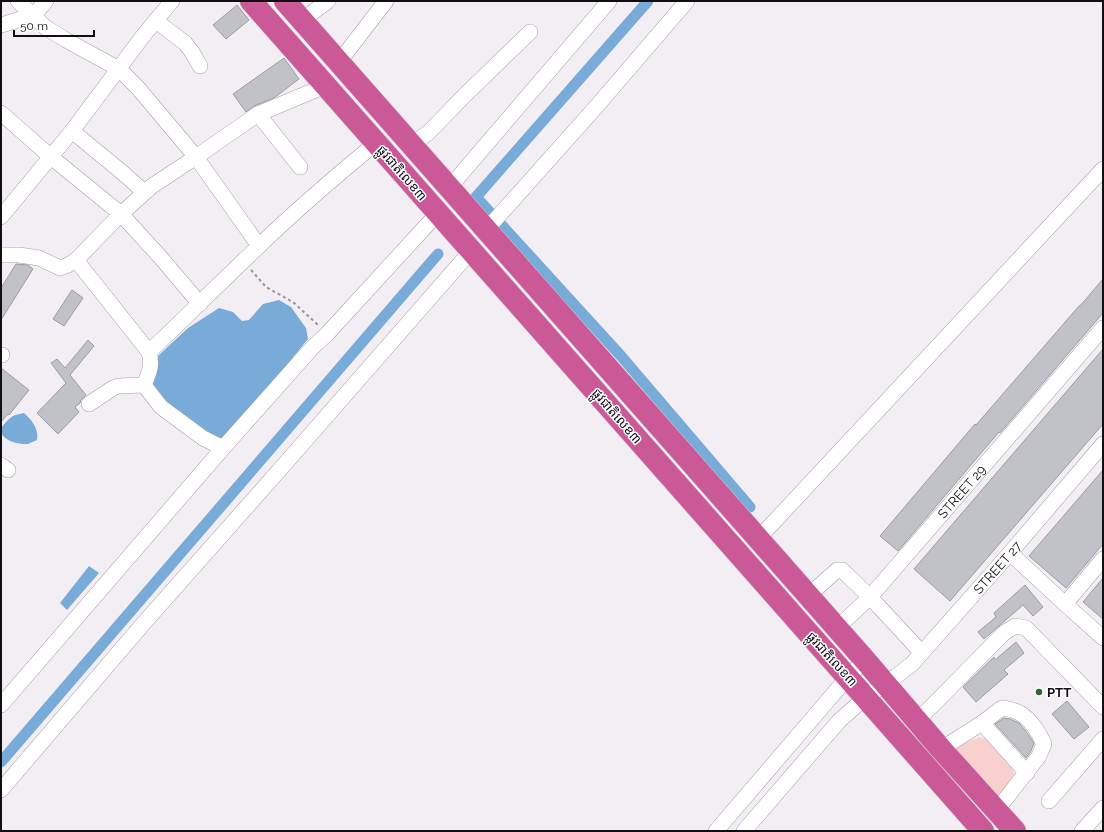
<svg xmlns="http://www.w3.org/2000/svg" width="1104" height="832" viewBox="0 0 1104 832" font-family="Raleway,'Noto Sans Khmer',sans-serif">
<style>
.green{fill:#f8d1cf}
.water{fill:#79abd9}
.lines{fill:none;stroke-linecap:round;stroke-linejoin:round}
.canal{stroke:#79abd9;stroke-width:11}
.building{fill:#c1c1c8;stroke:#9b9ca3}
.minor-casing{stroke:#a39fa5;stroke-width:16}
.highway-casing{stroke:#cacaca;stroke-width:23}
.path{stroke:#989499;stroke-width:2;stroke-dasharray:3 3;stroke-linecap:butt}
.minor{stroke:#fff;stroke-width:15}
.highway{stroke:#cb5998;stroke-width:22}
.poi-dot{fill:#2a6a32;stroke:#fefcff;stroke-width:1.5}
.labels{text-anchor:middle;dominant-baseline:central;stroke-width:3;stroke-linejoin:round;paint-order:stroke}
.street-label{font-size:13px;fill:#100e10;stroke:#fefcff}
.poi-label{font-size:13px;font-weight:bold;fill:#100e10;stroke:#fefcff;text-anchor:start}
</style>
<rect width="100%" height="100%" fill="#f2eef4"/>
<path class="green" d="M980,737L988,740L1011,764L1014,775L999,799L956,751L957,746Z"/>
<path class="water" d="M279,300L291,307L306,328L308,339L225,440L212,436L164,403L148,381L155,359L159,355L188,328L219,308L233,312L242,321L249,320L263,304Z
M24,413C32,420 39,429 37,440C34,441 31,443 28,444C20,445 0,441 1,429C2,426 5,423 7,421C13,415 15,415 24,413Z
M89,566L99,573L67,610L60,603Z"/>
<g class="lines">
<path class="canal" d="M648,1L476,197L621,356L750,507
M1,762L438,254"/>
</g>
<path class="building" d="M237,5L249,20L226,39L213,25Z
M284,58L299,79L274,98L254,106L246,112L233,94Z
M16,264L28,265L33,269L1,320V288Z
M1103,279V313L1000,433L999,432L898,551L880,536L975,424L976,425L1079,306H1080Z
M72,290L83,298L64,326L53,319Z
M88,340L94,346L70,375L86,395L81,400L80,403L75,407L79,412L58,434L37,413L66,383L51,363L57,359L65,368Z
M1103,349V424L950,601L914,569Z
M1,368L29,390L9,415L8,414L1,422Z
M1103,470V544L1066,588L1029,556Z
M1103,578V619L1083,602Z
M1025,585L1043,607L1033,616L1023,605L984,639L978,632L996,617L994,613Z
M1016,642L1024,653L1004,670L1008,674L976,702L963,687L994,657L995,660Z
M1067,701L1089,727L1074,739L1052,714Z
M1004,718L1010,719L1019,723L1025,730L1034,743L1031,751L1026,758L995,724Z"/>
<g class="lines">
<defs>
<g id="minor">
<path d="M18,1L45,27L66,40L119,69L138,88L196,157L259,246"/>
<path d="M302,20L328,1"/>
<path d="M156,21L185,43L192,52L200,66"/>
<path d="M1,25L34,15L46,1"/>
<path d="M339,62L386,1"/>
<path d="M1,113L51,157L121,214L162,259L200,304"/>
<path d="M258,114L300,167"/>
<path d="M72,131L123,173L144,192"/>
<path d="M411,145L428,133L464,96L530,32"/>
<path d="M449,188L609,1"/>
<path d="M1,217L72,131L143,36L172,1"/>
<path d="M486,230L596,107L687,1"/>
<path d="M1,255H19L39,258L60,268L68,265L76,260L121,214L152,186L196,157L258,114L325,86"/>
<path d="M76,260L149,352C153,365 149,373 144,385L161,407L203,438L223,448"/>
<path d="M149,352C186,317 222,281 259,246C296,210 336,176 376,143"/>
<path d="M1,355H2"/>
<path d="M89,404L113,388L119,386L144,385"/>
<path d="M1,465L8,470"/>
<path d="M758,539L1103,169"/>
<path d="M1010,553L1065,604L1103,638"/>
<path d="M808,596L837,570H842L870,597L836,629"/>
<path d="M1065,604L1103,559"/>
<path id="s1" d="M922,653L870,597L1103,328"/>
<path d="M1,705L223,448L312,348L327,334L438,213"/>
<path d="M917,721L1004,633L1015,626L1026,628L1103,707"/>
<path d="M982,723L1027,773"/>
<path d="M941,749L982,723L1002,708C1007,709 1011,709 1015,711C1028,715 1039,732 1044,744L1039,756L997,810"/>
<path d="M1,790L143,624L283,466L471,251"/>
<path d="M1049,801L1103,739"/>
<path d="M716,831L848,677L865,660"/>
<path id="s2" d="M744,831L839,721L866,697L899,674L912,664L1010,553L1103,444"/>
<path d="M1082,831L1103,808"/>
</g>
<path id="highway" d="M251,1L983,831
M285,1L865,660L941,749L1015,831"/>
</defs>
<use href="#minor" class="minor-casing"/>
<use href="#highway" class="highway-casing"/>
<path class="path" d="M251,270L266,287L293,302L318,325"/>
<use href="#minor" class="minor"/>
<use href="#highway" class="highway"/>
</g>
<circle class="poi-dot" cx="1039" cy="692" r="4"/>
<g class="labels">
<g class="street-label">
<text transform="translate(402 173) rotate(49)">ផ្លូវជាតិលេខ៣</text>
<text transform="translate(617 416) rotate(49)">ផ្លូវជាតិលេខ៣</text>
<text stroke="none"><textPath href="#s1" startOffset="216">STREET 29</textPath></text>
<text stroke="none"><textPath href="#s2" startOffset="367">STREET 27</textPath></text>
<text transform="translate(832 659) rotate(48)">ផ្លូវជាតិលេខ៣</text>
</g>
<g class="poi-label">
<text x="1047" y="692">PTT</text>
</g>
</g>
<rect width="1104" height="832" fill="none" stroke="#100e10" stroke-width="4"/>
<path d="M14 30v6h80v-6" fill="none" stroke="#100e10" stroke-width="2"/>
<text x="20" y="30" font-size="12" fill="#100e10" stroke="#fefcff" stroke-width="3" paint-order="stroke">50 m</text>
</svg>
